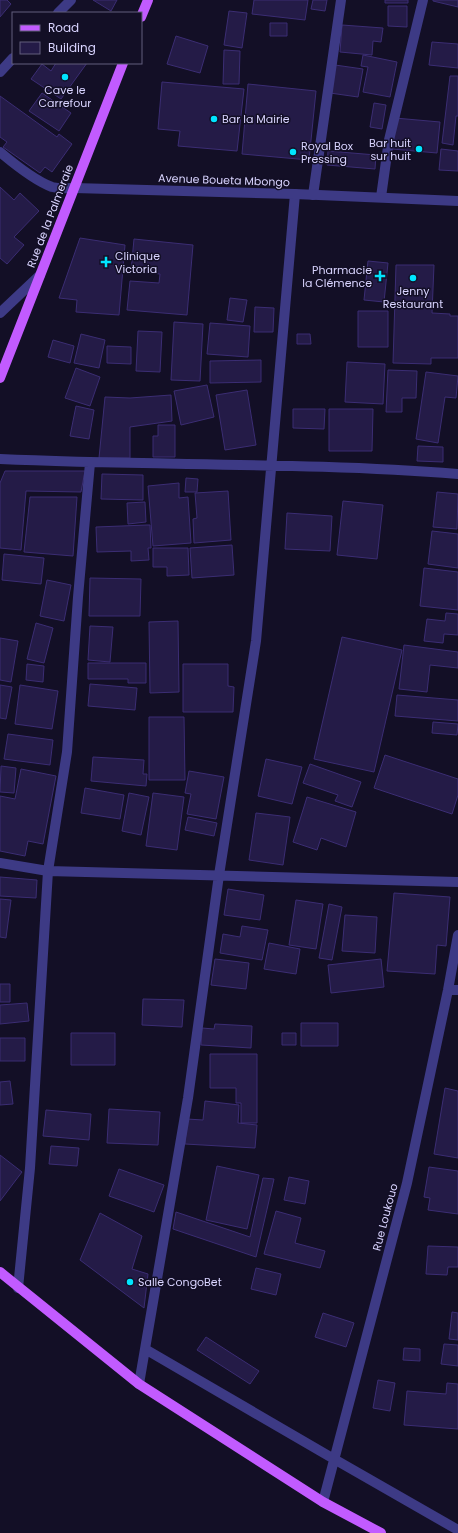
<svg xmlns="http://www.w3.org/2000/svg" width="458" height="1533" viewBox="0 0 458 1533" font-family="Poppins,sans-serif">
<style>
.building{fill:#241b47;stroke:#3b2d73}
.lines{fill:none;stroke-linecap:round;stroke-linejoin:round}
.minor{stroke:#3d3a85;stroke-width:10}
.tertiary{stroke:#3d3a85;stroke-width:10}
.primary{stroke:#c25bff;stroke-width:10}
.poi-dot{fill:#00e5ff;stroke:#130f26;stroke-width:1.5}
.labels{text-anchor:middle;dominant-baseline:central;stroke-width:3;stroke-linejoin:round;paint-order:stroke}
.poi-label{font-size:11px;fill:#d9d4ff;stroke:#130f26;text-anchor:start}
.street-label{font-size:11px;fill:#d9d4ff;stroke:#130f26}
</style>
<rect width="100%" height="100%" fill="#130f26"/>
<path class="building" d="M0,0H7L11,4L0,17Z
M93,0H117L111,11Z
M254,0H308L305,20L252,14Z
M313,0H327L325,11L311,9Z
M385,0H408V3H385Z
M433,0H458V7L433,1Z
M388,6H407V27L388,26Z
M229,11L247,13L242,48L224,45Z
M270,23H287V36H270Z
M342,25L383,28L381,42L373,41L372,55L340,52Z
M176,36L208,46L200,73L167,64Z
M432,42L458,44V68L429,65Z
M224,50L240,51L239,84H223Z
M363,55L397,62L390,97L363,92L368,67L361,66Z
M56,63H87L61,99L31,79L42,64L51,71Z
M335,65L363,69L358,97L330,93Z
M450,76H458V116H456L453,145L442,143Z
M162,82L244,89L237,151L178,146L180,131L158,129Z
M248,84L316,91L309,160L242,154Z
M42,93L71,113L59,131L29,111Z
M0,96L57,137L59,134L72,144L52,172L45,167L40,173L3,147L7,142L0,137Z
M374,103L386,105L382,129L370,127Z
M395,118L440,122L437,153L392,149Z
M441,149L458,151V171L439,170Z
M328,151L376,155L375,169L327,165Z
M0,187L14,200L20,193L39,211L14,237L24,245L7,264L0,258Z
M80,238L125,245L119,315L76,312L77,300L59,298Z
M134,239L193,245L187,315L127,310L130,281L159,283L160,274L131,271Z
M368,261L388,263L384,302L364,300Z
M396,265H434L432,313L450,314V316H458V358H431V364L393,363Z
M230,298L247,300L243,322L227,320Z
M255,307L274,308L273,332H254Z
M358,311H388V347H358Z
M174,322L203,324L200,381L171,380Z
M210,323L250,326L248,357L207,354Z
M138,331L162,332L160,372L136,371Z
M81,334L105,340L99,368L74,363Z
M297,334H310L311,344H297Z
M53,340L74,346L70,363L48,357Z
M107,346L131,347V364L107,363Z
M261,360V382L210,383V361Z
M347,362L385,364L383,404L345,402Z
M76,368L100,377L90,406L65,398Z
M388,370L417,371L416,398H402V412H386Z
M426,372L458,376L456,398L445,397L438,443L416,439Z
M207,385L214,417L181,425L174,391Z
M247,390L256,445L225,450L216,395Z
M171,395L172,421L130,427V458H99L105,397L130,398Z
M76,406L94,410L89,439L70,436Z
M293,409H325L324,429L293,428Z
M329,409H373L372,451H329Z
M158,425H175V457H153V436H158Z
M418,446L443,447V462L417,461Z
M5,471H85L81,492L26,491L21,550L0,548V483Z
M102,474L143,475V500L101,499Z
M186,478L198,479L197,492H185Z
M179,483V498L188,497L191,543L153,546L148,486Z
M228,491L231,540L194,543L193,519L197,518L195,493Z
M437,492L458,494L457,529L433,527Z
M30,497H77L73,556L24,552Z
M343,501L383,505L377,559L337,555Z
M145,502L146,522L128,524L127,503Z
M287,513L332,516L330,551L285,549Z
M147,525H150L151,548H148L149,560L131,561V551L97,552L96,527Z
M432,531L458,534V568L428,564Z
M232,545L234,575L192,578L190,548Z
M153,548H188L189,575L167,576V567H153Z
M4,554L44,558L41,584L2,580Z
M424,568L458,572V610L420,606Z
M90,578L141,579L140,616H89Z
M47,580L71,585L64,621L40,616Z
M446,613L458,614V635L444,634L443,643L424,641L427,619L445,621Z
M178,621L179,692L150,693L149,622Z
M36,623L53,628L44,663L27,659Z
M90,626L113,627L110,662L88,660Z
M342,637L402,650L374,772L314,759Z
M0,638L18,641L11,682L0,680Z
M404,645L458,652V668L430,665L427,692L399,689Z
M88,663H146V683H128V679H88Z
M27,664L44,666L43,682L26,680Z
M183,664H228V686L234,687L233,712H183Z
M90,684L137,688L135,710L88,706Z
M0,685L12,687L6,719L0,718Z
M20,685L58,691L52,729L15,724Z
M397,695L458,700V721L395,716Z
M149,717H184L185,780H149Z
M433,722L458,724L457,735L432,733Z
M8,734L53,740L50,765L4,759Z
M385,755L458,779V795L452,814L374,788Z
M93,757L144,760L143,774H147L146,786L91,781Z
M266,759L302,767L292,804L258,796Z
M310,764L361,782L352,807L335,801L338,795L303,783Z
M1,766L16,768L14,793L0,792Z
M21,769L56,776L43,844L28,841L25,856L0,851V796L15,799Z
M189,771L224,777L216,819L187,814L191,794L185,793Z
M85,788L124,795L120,819L81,813Z
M129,793L149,797L141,835L122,831Z
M153,793L184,797L177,850L146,846Z
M307,797L356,812L346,847L321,838L317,850L293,842Z
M256,813L290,817L283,865L249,860Z
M188,817L217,823L214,836L185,830Z
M0,877L37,880L36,898L0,896Z
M228,889L264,895L260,920L224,915Z
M394,893L450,897L446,946L437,945L435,974L387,971Z
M0,899L11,900L6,938L0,937Z
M296,900L323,904L316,949L289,945Z
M329,904L342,907L332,960L319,958Z
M345,915L377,917L375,953L342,951Z
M242,926L268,930L262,960L220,953L223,934L240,937Z
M269,943L300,949L296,974L264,969Z
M215,959L249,963L246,989L211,985Z
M381,959L384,987L331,993L328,965Z
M0,984H10V1002H0Z
M143,999L184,1000L182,1027L142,1025Z
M27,1003L29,1021L0,1024V1005Z
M301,1023H338V1046H301Z
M215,1024L252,1026L251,1048L201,1045L202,1028L214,1029Z
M71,1033H115V1065H71Z
M282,1033H296V1045H282Z
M0,1038H25V1061H0Z
M210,1054H257V1123H241V1103H236V1088H210Z
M10,1081L13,1104L0,1105V1082Z
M445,1088L458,1091V1158L434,1154Z
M205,1101L239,1105L238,1123L257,1125L255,1148L185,1144L187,1119L203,1120Z
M109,1109L160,1112L158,1145L107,1143Z
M46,1110L91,1114L89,1140L43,1136Z
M51,1146L79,1148L77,1166L49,1164Z
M0,1155L22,1172L0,1201Z
M217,1166L259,1175L247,1229L206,1220Z
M429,1167L458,1171V1214L428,1210L430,1198L424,1197Z
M119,1169L164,1185L154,1212L109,1196Z
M289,1177L309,1181L305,1204L284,1200Z
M263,1178L274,1179L256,1257L173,1229L176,1212L250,1237Z
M276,1211L301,1218L295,1243L325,1251L320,1268L264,1254Z
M100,1213L142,1236L132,1269L148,1274L144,1308L80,1260Z
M428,1246L458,1247V1267H448L447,1275L426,1274Z
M256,1268L281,1274L276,1295L251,1289Z
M452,1312L458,1313V1340L449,1339Z
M323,1313L354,1323L346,1347L315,1337Z
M206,1337L259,1371L250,1384L197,1350Z
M444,1344L458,1345V1366L441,1364Z
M404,1348L420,1349V1361L403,1360Z
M378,1380L395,1383L390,1411L373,1408Z
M447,1383L458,1384V1429L404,1425L407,1391L446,1394Z"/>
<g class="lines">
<path class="minor" d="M58,13L71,0
M0,72L13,58
M0,152C13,163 36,181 52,187C60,189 67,188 74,188
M313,195L341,0
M381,197L389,140L423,0
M0,313L40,275
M0,459C153,466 306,462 458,474
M0,863L48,871L458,882
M448,990H458
M18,1288L30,1168L48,871L67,752L78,597L90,463
M145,1349L334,1459L458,1530
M139,1384L188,1098L219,875L256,641L295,194
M323,1502L407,1183L448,990L458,935"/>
<path class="tertiary" d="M74,188L295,194L458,201"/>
<path class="primary" d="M141,17L148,0
M0,378L123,63
M0,1272L139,1384L323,1502L381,1533"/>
</g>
<g class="poi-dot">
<circle cx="65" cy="77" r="4"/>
<circle cx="214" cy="119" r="4"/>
<circle cx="419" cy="149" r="4"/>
<circle cx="293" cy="152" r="4"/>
<path d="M104 256h4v4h4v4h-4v4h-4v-4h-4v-4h4z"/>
<path d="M378 270h4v4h4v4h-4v4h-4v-4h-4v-4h4z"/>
<circle cx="413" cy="278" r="4"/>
<circle cx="130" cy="1282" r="4"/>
</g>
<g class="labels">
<g class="poi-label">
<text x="65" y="90" text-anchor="middle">Cave le<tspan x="65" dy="13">Carrefour</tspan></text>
<text x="222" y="119">Bar la Mairie</text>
<text x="411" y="143" text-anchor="end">Bar huit<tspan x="411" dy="13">sur huit</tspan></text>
<text x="301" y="146">Royal Box<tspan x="301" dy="13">Pressing</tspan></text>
<text x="115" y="256">Clinique<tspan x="115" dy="13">Victoria</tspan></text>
<text x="372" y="270" text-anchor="end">Pharmacie<tspan x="372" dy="13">la Clémence</tspan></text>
<text x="413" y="291" text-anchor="middle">Jenny<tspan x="413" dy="13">Restaurant</tspan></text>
<text x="138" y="1282">Salle CongoBet</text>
</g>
<g class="street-label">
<text transform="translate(224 180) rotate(2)">Avenue Boueta Mbongo</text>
<text transform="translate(50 216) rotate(-69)">Rue de la Palmeraie</text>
<text transform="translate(385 1217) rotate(-75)">Rue Loukouo</text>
</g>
</g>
<rect x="12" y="12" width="130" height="52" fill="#130f26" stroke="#625e7d"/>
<rect x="20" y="25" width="20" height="6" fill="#c25bff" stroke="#625e7d"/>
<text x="48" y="32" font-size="12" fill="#d9d4ff">Road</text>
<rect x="20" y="42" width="20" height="12" fill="#241b47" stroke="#625e7d"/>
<text x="48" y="52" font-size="12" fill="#d9d4ff">Building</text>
</svg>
